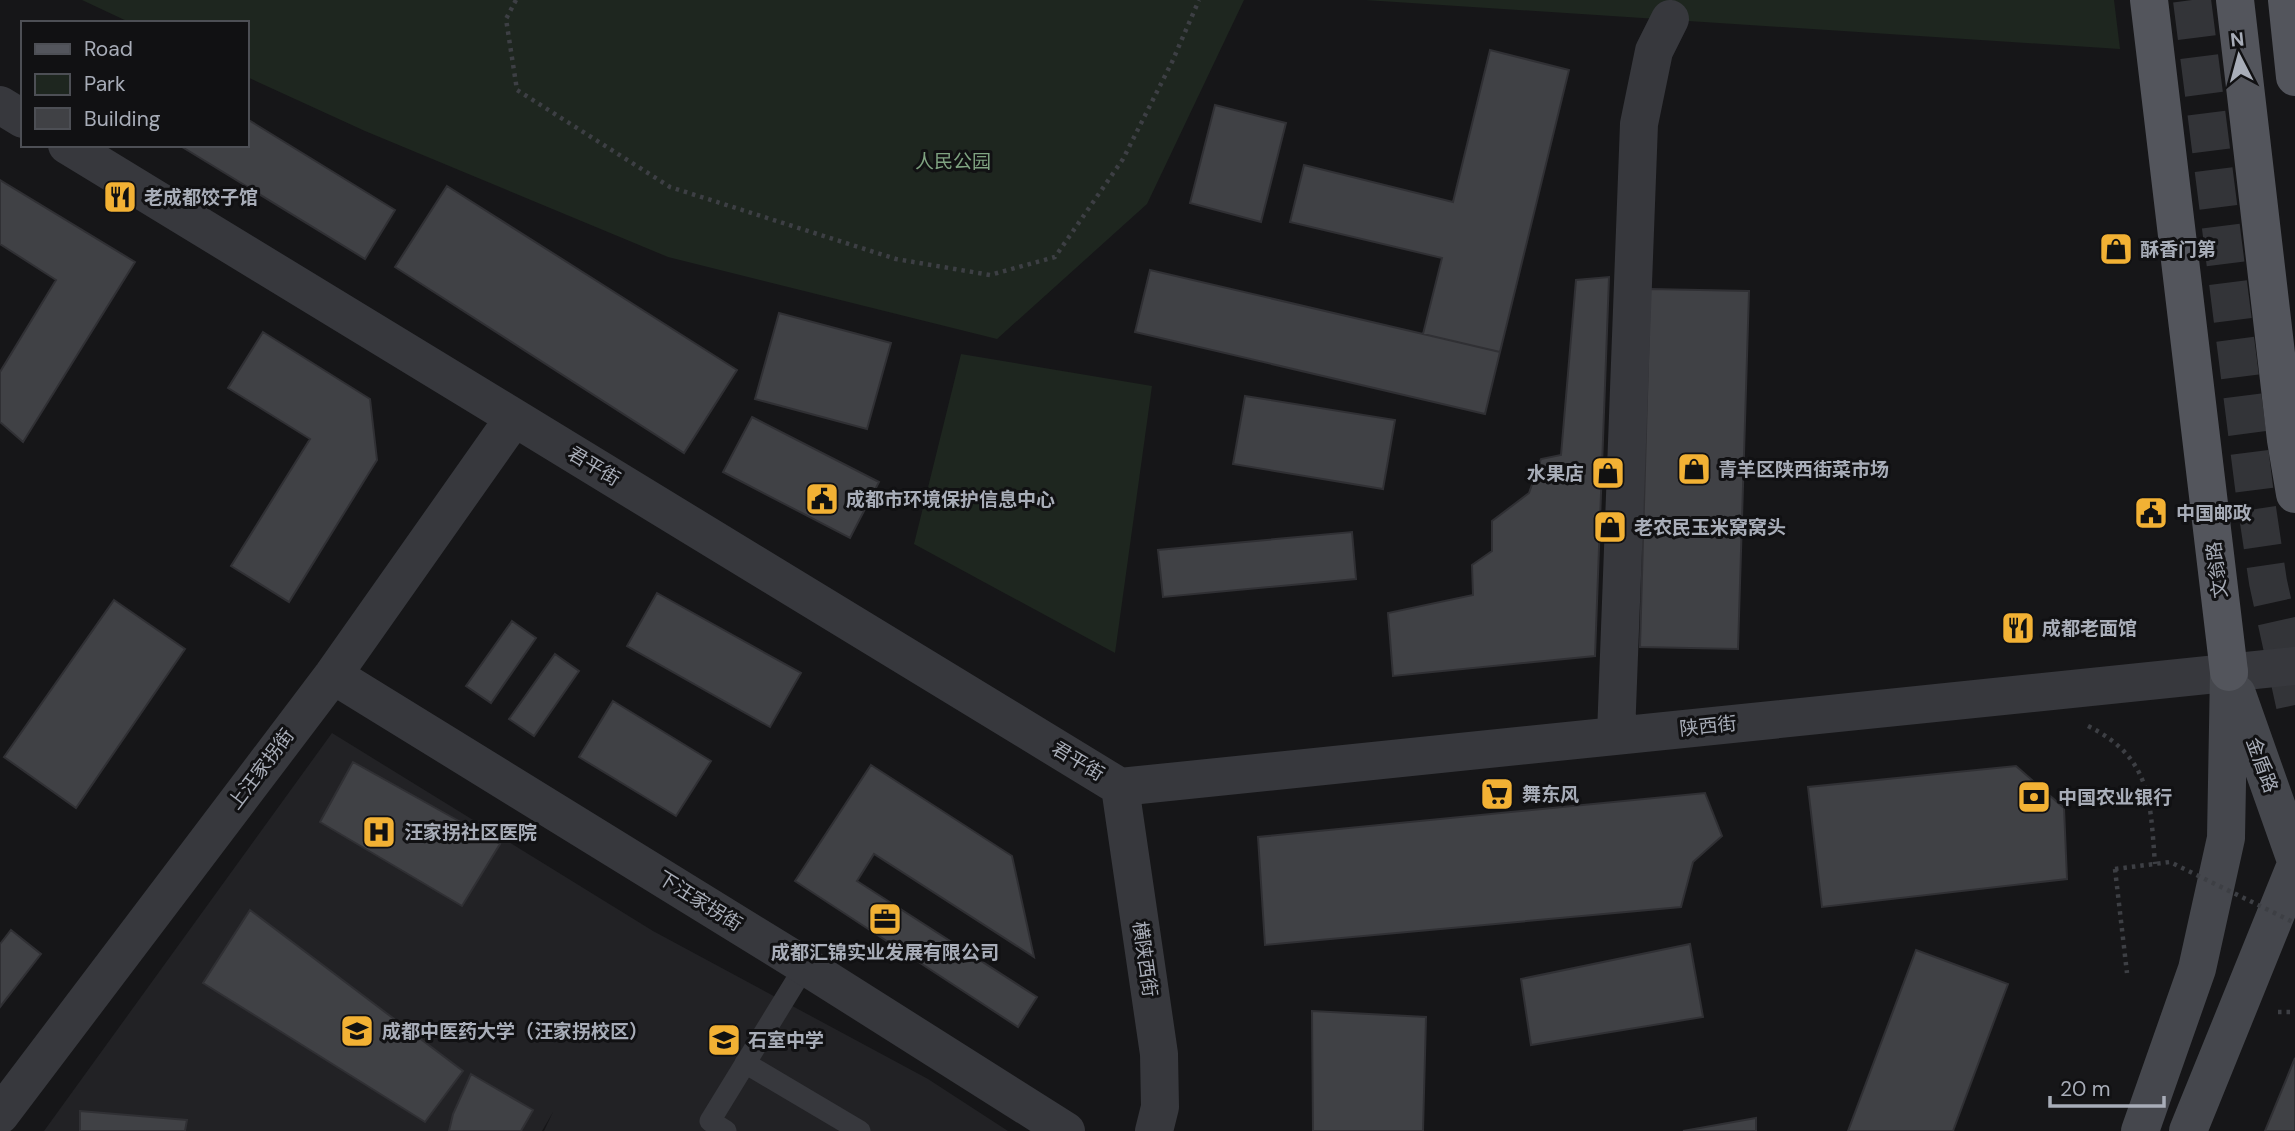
<svg xmlns="http://www.w3.org/2000/svg" width="2295" height="1131" viewBox="0 0 2295 1131" font-family="'DM Sans','Noto Sans SC',sans-serif">
<style>
.built{fill:#222225}
.green{fill:#1e261f}
.building{fill:#404145;stroke:#303034;stroke-width:2}
.lines{fill:none;stroke-linecap:round;stroke-linejoin:round}
.primary-tunnel{stroke:#333438;stroke-width:38;stroke-dasharray:38 19;stroke-linecap:butt}
.path{stroke:#3d3f44;stroke-width:4.5;stroke-dasharray:3.5 5;stroke-linecap:butt}
.lane{stroke:#37383d;stroke-width:21}
.street{stroke:#37383d;stroke-width:38}
.secondary{stroke:#45474d;stroke-width:38}
.primary{stroke:#53555c;stroke-width:38}
.path-bridge{stroke:#3d3f44;stroke-width:4.5;stroke-dasharray:3.5 5;stroke-linecap:butt}
.labels{text-anchor:middle;dominant-baseline:central;stroke-width:6;stroke-linejoin:round;paint-order:stroke}
.park-label{font-size:19px;fill:#7fa381;stroke:#111113}
.poi-label{font-size:19px;font-weight:bold;fill:#a8adb8;stroke:#111113;text-anchor:start}
.street-label{font-size:19px;fill:#a8adb8;stroke:#111113}
</style>
<rect width="100%" height="100%" fill="#161618"/>
<path class="built" d="M332,733L653,931L928,1079L1008,1131H544L553,1112L542,1131H44Z"/>
<path class="green" d="M82,0H1244L1147,204L997,339L668,257L365,131L247,77V23H131Z
M1365,0H2114L2120,49Z
M961,354L1152,386L1115,653L914,544Z"/>
<path class="building" d="M1490,50L1569,70L1500,352L1423,334L1442,258L1290,222L1304,165L1453,202Z
M1215,105L1286,123L1261,222L1190,203Z
M247,119L395,210L365,259L179,145H247Z
M0,180L135,262L23,442L0,422V372L56,280L0,244Z
M447,186L737,370L684,453L395,267Z
M1150,270L1500,352L1485,414L1135,332Z
M1609,277L1595,656L1393,676L1388,613L1473,595L1472,565L1492,551V521L1529,493L1541,459L1561,455L1576,280Z
M1650,289L1749,291L1738,649L1640,647Z
M779,313L891,343L867,429L755,399Z
M263,332L370,399L377,460L289,602L231,566L310,439L228,388Z
M1245,396L1395,420L1383,489L1233,464Z
M752,417L879,482L850,538L723,472Z
M1352,532L1356,579L1163,597L1158,550Z
M657,593L801,673L770,727L627,646Z
M114,600L185,649L76,808L4,757Z
M512,621L536,638L491,703L466,686Z
M555,654L579,671L534,736L509,719Z
M613,701L711,761L676,816L579,757Z
M353,762L500,844L462,906L320,822Z
M871,765L1012,856L1034,957L874,854L857,881L1037,997L1018,1027L795,881Z
M2016,766L2064,808L2067,879L1822,907L1808,787Z
M1705,793L1722,836L1693,862L1681,907L1265,945L1258,837Z
M250,910L463,1071L425,1122L203,983Z
M11,930L41,954L0,1007V944Z
M1690,944L1703,1017L1531,1045L1521,979Z
M1916,950L2008,984L1953,1131H1848Z
M1312,1011L1426,1017L1423,1131H1313Z
M2295,1058V1131H2265Z
M471,1074L533,1110L521,1131H449L453,1114Z
M80,1111L187,1120L185,1131H80Z
M1756,1118V1131H1683Z"/>
<g class="lines">
<path class="primary-tunnel" d="M2192,0L2255,495L2268,582L2295,705"/>
<path class="path" d="M516,0L506,19L517,90L670,187L896,259L990,275L1055,257L1123,159L1172,62L1199,0
M2088,726C2152,758 2150,801 2155,864
M2115,869L2127,973
M2278,1012H2295"/>
<path class="lane" d="M745,1063L860,1131
M726,1131L710,1121L805,966"/>
<path class="street" d="M0,105L23,119
M67,145L1120,787
M333,675L805,966L1066,1131
M1616,735L1639,124L1654,51L1670,19
M1120,787L2295,666
M1120,787L1159,1054L1160,1107L1154,1131
M0,1115L333,675L514,418"/>
<path class="secondary" d="M2237,694L2295,858
M2140,1131L2197,969L2226,838L2229,672
M2188,1131L2295,867"/>
<path class="primary" d="M2149,0L2229,672
M2235,0L2286,440L2295,494
M2287,0L2295,77"/>
<path class="path-bridge" d="M2115,869L2170,862L2295,923"/>
</g>
<defs>
<symbol id="restaurant-square" viewBox="-11 -11 22 22"><rect x="-9" y="-9" width="18" height="18" rx="4" fill="#f2b134" stroke="#111113"/><path d="M-5-6h1v4h1v-4h1v4h1v-4h1v5L-1.5 .5V6h-2V.5L-5-1ZM5-6V6H3V1.5H1.5Q1.5-4 5-6Z" fill="#111"/></symbol>
<symbol id="shop-square" viewBox="-11 -11 22 22"><rect x="-9" y="-9" width="18" height="18" rx="4" fill="#f2b134" stroke="#111113"/><path d="M-5-2.5h2.3a2.7 3.5 0 0 1 5.4 0H5L5.5 6h-11ZM-1.5-2.5h3a1.5 2.3 0 0 0-3 0Z" fill="#111"/></symbol>
<symbol id="civic-square" viewBox="-11 -11 22 22"><rect x="-9" y="-9" width="18" height="18" rx="4" fill="#f2b134" stroke="#111113"/><path d="M-.6-6.5H3V-4.5H.6V-3L4-1V1h2V6H-6V1h2V-1L-.6-3ZM-1.2 2.5V6h2.4V2.5Z" fill="#111"/></symbol>
<symbol id="supermarket-square" viewBox="-11 -11 22 22"><rect x="-9" y="-9" width="18" height="18" rx="4" fill="#f2b134" stroke="#111113"/><path d="M-6-5.5h2.5l.6 2H6L4.5 2H-2.5L-4.4-4H-6ZM-1.5 3.2a1.3 1.3 0 1 0 .1 0ZM3 3.2a1.3 1.3 0 1 0 .1 0Z" fill="#111"/></symbol>
<symbol id="bank-square" viewBox="-11 -11 22 22"><rect x="-9" y="-9" width="18" height="18" rx="4" fill="#f2b134" stroke="#111113"/><path d="M-6-4H6V4H-6ZM0-2.3a2.3 2.3 0 1 0 0 4.6a2.3 2.3 0 1 0 0-4.6Z" fill="#111"/></symbol>
<symbol id="hospital-square" viewBox="-11 -11 22 22"><rect x="-9" y="-9" width="18" height="18" rx="4" fill="#f2b134" stroke="#111113"/><path d="M-5-5h3v3.5h4V-5h3V5h-3V1.5h-4V5h-3Z" fill="#111"/></symbol>
<symbol id="office-square" viewBox="-11 -11 22 22"><rect x="-9" y="-9" width="18" height="18" rx="4" fill="#f2b134" stroke="#111113"/><path d="M-6-3h4V-5.5h4V-3h4V5H-6ZM-1-4.5V-3h2v-1.5ZM-6 0V1H6V0Z" fill="#111"/></symbol>
<symbol id="university-square" viewBox="-11 -11 22 22"><rect x="-9" y="-9" width="18" height="18" rx="4" fill="#f2b134" stroke="#111113"/><path d="M0-5L7-2L0 1L-7-2ZM-4 1L0 2.5L4 1V4Q0 6-4 4Z" fill="#111"/></symbol>
<symbol id="school-square" viewBox="-11 -11 22 22"><rect x="-9" y="-9" width="18" height="18" rx="4" fill="#f2b134" stroke="#111113"/><path d="M0-5L7-2L0 1L-7-2ZM-4 1L0 2.5L4 1V4Q0 6-4 4Z" fill="#111"/></symbol>
</defs>
<g fill-rule="evenodd">
<use href="#restaurant-square" x="101" y="178" width="38" height="38"/>
<use href="#shop-square" x="2097" y="230" width="38" height="38"/>
<use href="#shop-square" x="1675" y="450" width="38" height="38"/>
<use href="#shop-square" x="1589" y="454" width="38" height="38"/>
<use href="#civic-square" x="803" y="480" width="38" height="38"/>
<use href="#civic-square" x="2132" y="494" width="38" height="38"/>
<use href="#shop-square" x="1591" y="508" width="38" height="38"/>
<use href="#restaurant-square" x="1999" y="609" width="38" height="38"/>
<use href="#supermarket-square" x="1478" y="775" width="38" height="38"/>
<use href="#bank-square" x="2015" y="778" width="38" height="38"/>
<use href="#hospital-square" x="360" y="813" width="38" height="38"/>
<use href="#office-square" x="866" y="900" width="38" height="38"/>
<use href="#university-square" x="338" y="1012" width="38" height="38"/>
<use href="#school-square" x="705" y="1021" width="38" height="38"/>
</g>
<g class="labels">
<g class="park-label">
<text x="953" y="161">人民公园</text>
</g>
<g class="poi-label">
<text x="144" y="197">老成都饺子馆</text>
<text x="2140" y="249">酥香门第</text>
<text x="1718" y="469">青羊区陕西街菜市场</text>
<text x="1584" y="473" text-anchor="end">水果店</text>
<text x="846" y="499">成都市环境保护信息中心</text>
<text x="2176" y="513">中国邮政</text>
<text x="1634" y="527">老农民玉米窝窝头</text>
<text x="2042" y="628">成都老面馆</text>
<text x="1522" y="794">舞东风</text>
<text x="2058" y="797">中国农业银行</text>
<text x="404" y="832">汪家拐社区医院</text>
<text x="885" y="952" text-anchor="middle">成都汇锦实业发展有限公司</text>
<text x="382" y="1031">成都中医药大学（汪家拐校区）</text>
<text x="748" y="1040">石室中学</text>
</g>
<g class="street-label">
<text transform="translate(594 466) rotate(31)">君平街</text>
<text transform="translate(2217 570) rotate(-97)">文翁路</text>
<text transform="translate(1708 726) rotate(-6)">陕西街</text>
<text transform="translate(1078 761) rotate(31)">君平街</text>
<text transform="translate(2262 765) rotate(70)">金盾路</text>
<text transform="translate(261 769) rotate(-53)">上汪家拐街</text>
<text transform="translate(700 901) rotate(32)">下汪家拐街</text>
<text transform="translate(1145 959) rotate(82)">横陕西街</text>
</g>
</g>
<rect x="21" y="21" width="228" height="126" fill="#111113" stroke="#4d4f55" stroke-width="2"/>
<rect x="35" y="44" width="35" height="10" fill="#53555c" stroke="#4d4f55" stroke-width="2"/>
<text x="84" y="56" font-size="21" fill="#a8adb8">Road</text>
<rect x="35" y="74" width="35" height="21" fill="#1e261f" stroke="#4d4f55" stroke-width="2"/>
<text x="84" y="91" font-size="21" fill="#a8adb8">Park</text>
<rect x="35" y="108" width="35" height="21" fill="#404145" stroke="#4d4f55" stroke-width="2"/>
<text x="84" y="126" font-size="21" fill="#a8adb8">Building</text>
<g transform="translate(2239 56) rotate(354)" stroke="#111113" stroke-width="5" paint-order="stroke">
<path d="M0-5L12 26L0 18L-12 26Z" fill="#a8adb8"/>
<text y="-10" font-size="19" font-weight="bold" text-anchor="middle" fill="#a8adb8">N</text>
</g>
<path d="M2050 1096v10h114v-10" fill="none" stroke="#a8adb8" stroke-width="3.5"/>
<text x="2060" y="1096" font-size="21" fill="#a8adb8" stroke="#111113" stroke-width="5" paint-order="stroke">20 m</text>
</svg>
